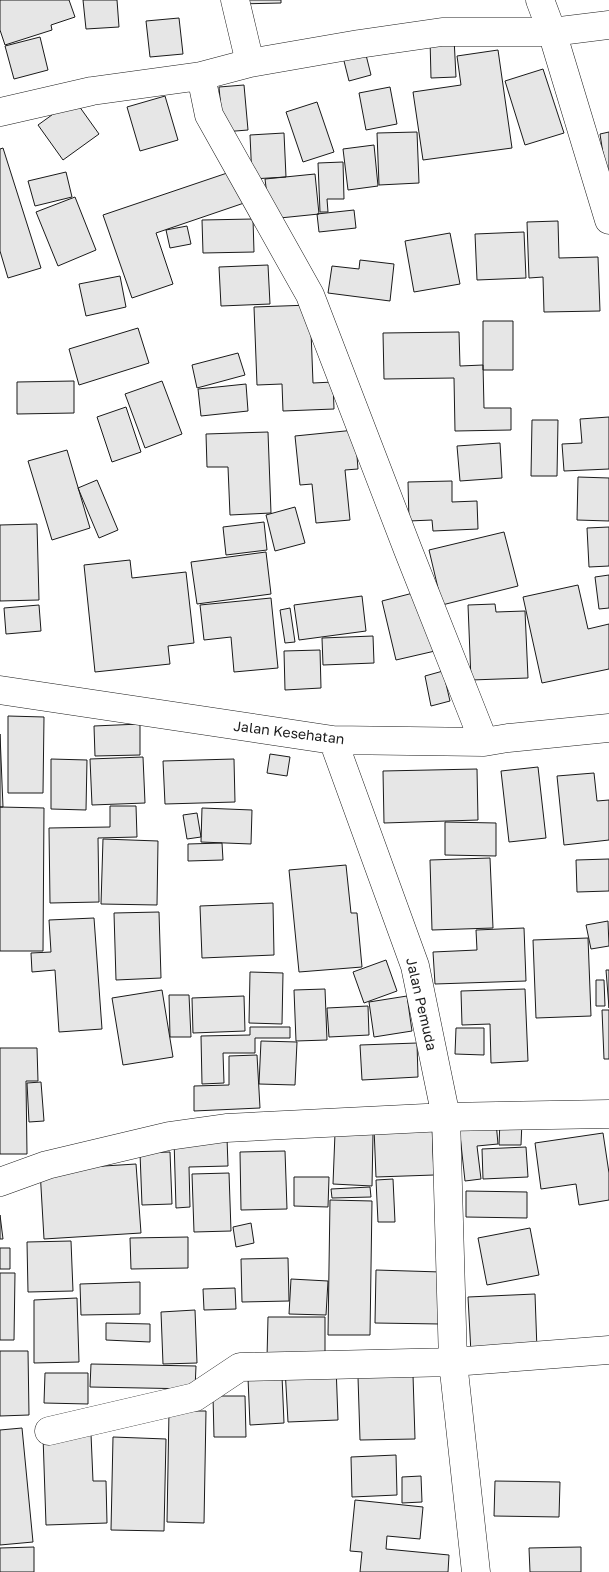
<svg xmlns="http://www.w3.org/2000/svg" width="609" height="1572" viewBox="0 0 609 1572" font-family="'Golos Text',sans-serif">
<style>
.building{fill:#e6e6e6;stroke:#1a1a1a}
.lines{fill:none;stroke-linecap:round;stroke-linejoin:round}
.minor-casing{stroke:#1a1a1a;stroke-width:29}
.minor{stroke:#fff;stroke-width:28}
.labels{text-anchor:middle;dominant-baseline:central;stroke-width:4;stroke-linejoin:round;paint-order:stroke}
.street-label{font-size:14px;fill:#1a1a1a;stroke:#fff}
</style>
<rect width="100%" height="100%" fill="#fff"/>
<path class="building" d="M0,0H69L75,17L51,25L52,30L5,45L0,30Z
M83,0H117L119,27L86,29Z
M238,0H281V3L238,4Z
M179,18L183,54L150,57L146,21Z
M40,37L48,70L14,79L5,46Z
M454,38L456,77L431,78L430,39Z
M364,47L371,75L349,81L342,53Z
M498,50L512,148L423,160L413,92L461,85L457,56Z
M543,69L564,133L525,145L505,81Z
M244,85L248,130L223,132L219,87Z
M390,87L397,124L366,130L359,93Z
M165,96L178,140L140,151L127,107Z
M74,99L99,134L63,160L38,125Z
M317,102L334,152L303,162L286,112Z
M417,132L419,183L379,185L377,133Z
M609,132V180H607L600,134Z
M284,133L286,177L252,179L250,135Z
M374,145L378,186L348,190L343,149Z
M3,148L41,268L8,278L0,251V149Z
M343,162L344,199H327L328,212H320L318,163Z
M236,170L247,202L156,233L173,284L132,298L103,215Z
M66,172L72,197L35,206L28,181Z
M315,174L319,214L270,219L265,179Z
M75,197L96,250L58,266L36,212Z
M354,210L356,228L319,232L317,214Z
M253,219L254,252L203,253L202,220Z
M558,221L559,258L598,257L600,311L544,312L543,277L529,278L527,222Z
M187,226L191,244L170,248L166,230Z
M524,232L526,278L477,280L475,234Z
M450,233L460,284L414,292L405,241Z
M360,260L394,264L390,301L328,293L332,266L359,269Z
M268,265L270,304L221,306L219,267Z
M120,276L126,307L86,316L79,284Z
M310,305L313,383L333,382L334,409L283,411L282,384L257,385L254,307Z
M483,321H513V370H483Z
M138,328L149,363L79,385L69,349Z
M459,332L460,366L483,365L484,408H511V430L455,431L454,378L384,379L383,333Z
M238,353L245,375L197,388L192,365Z
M74,381V413L17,414V382Z
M162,381L182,434L145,448L125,394Z
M246,384L248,411L201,416L198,389Z
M126,407L141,452L112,462L97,417Z
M609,417V469L564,471L562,444L582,443L580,419Z
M532,420H558L557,476H531Z
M355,430L358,469L345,470L350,520L316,523L312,484L300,485L295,436Z
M268,432L271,513L230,515L228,467H207L206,434Z
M500,443L502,478L460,481L457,446Z
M67,450L90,528L52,540L28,461Z
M578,477L609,478V521L577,520Z
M97,480L118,530L99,538L78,488Z
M452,481V502L477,501L478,529L433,531L432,520L409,521L408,482Z
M295,507L305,543L275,551L266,515Z
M264,522L267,550L226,555L223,527Z
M37,524L39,600L0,601V525Z
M609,527V566L589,567L587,528Z
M504,532L518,586L442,605L429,550Z
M266,552L271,594L197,604L191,562Z
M130,560L132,578L186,572L194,643L168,646L170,664L95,672L84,565Z
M609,575V608L599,609L595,577Z
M578,585L588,629L609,624V669L542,683L523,597Z
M421,591L435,651L396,660L382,601Z
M362,596L366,631L299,640L294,605Z
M271,598L278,668L234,672L231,637L204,640L200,605Z
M495,604L496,612L525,611L528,678L471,680L468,605Z
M39,605L41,631L6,634L4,608Z
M290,608L295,642L285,643L280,610Z
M373,636L374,663L323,665L322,638Z
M320,650L321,688L285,690L284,651Z
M443,671L450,701L431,706L425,676Z
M8,716L44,717L43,793H8Z
M140,724V755L95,756L94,726Z
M0,734L3,807H0Z
M270,754L290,757L287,776L267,773Z
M143,757L145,803L92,805L90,759Z
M51,759L87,760L86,810L51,809Z
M234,759L235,802L165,804L163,761Z
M538,767L546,838L509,842L501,771Z
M477,769L478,820L384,823L383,771Z
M594,773L597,801L609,800V840L564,845L557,776Z
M110,806H136L137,837L98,838L99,902L50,903L49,828L110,827Z
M0,807L44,808L43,951H0Z
M202,808L252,810L251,844L201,842Z
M197,813L201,837L187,839L183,815Z
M445,822L496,823V856L445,855Z
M103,839L158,841L157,905L101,904Z
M222,843L223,860L188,861V844Z
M490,858L493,928L432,930L430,860Z
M609,859V891L577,892L576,860Z
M346,865L351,913H357L362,967L299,972L289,870Z
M273,903L274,955L202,958L200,906Z
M159,912L161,978L116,980L114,913Z
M94,918L102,1029L59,1032L55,970L32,972L31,953L51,952L49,920Z
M608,921L609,946L591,949L586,925Z
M524,928L526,981L435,984L433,952L477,950L476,930Z
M588,938L591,1016L536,1018L533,940Z
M386,960L397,991L364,1003L353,972Z
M606,970H609V1008Z
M250,972L283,973L282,1024L249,1023Z
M596,980H604L605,1006H596Z
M325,989L327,1040L296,1041L294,990Z
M525,989L528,1061L491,1063L490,1024L462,1025L461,991Z
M162,990L173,1057L123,1065L112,998Z
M169,995H189L191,1037H170Z
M244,996L245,1031L193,1033L192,998Z
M407,996L412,1031L374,1037L369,1002Z
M368,1006L369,1035L329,1037L327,1008Z
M602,1010H609V1059H604Z
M250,1027H290V1038H255V1053H223L224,1083L202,1084L201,1036L250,1035Z
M456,1028H484V1055L455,1054Z
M261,1041L297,1042L295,1085L259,1084Z
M417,1043L418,1077L362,1080L360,1045Z
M0,1048H37L38,1081H26L27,1154H0Z
M257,1055L260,1108L194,1111V1086L229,1085V1056Z
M41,1082L44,1121L29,1122L27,1083Z
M500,1120L522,1121L521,1145H499Z
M496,1122L498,1144L477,1146L481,1179L465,1181L459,1126Z
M432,1126L434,1175L376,1177L374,1128Z
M335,1133L373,1134L372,1186L333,1184Z
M603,1133L609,1173V1200L579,1205L576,1184L541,1189L535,1143Z
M227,1138L228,1166L189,1167L190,1207L176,1208L174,1139Z
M526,1147L528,1177L483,1179L482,1149Z
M285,1151L287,1209L241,1210L240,1152Z
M170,1152L172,1204L142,1205L140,1153Z
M136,1164L141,1233L44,1239L40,1170Z
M229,1173L231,1231L194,1232L192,1174Z
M294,1177H329L328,1207L294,1206Z
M393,1179L395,1222H378L376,1180Z
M370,1187L371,1197L332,1198L331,1189Z
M466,1191L527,1192V1218L466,1217Z
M330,1200L372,1201L370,1335H328Z
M0,1215L3,1239H0Z
M251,1223L254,1243L236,1247L233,1227Z
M530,1228L539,1275L487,1285L478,1238Z
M188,1237V1268L131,1269L130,1238Z
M71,1241L73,1291L28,1292L27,1242Z
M0,1248H10V1269H0Z
M288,1258L289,1301L242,1302L241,1259Z
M376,1270L441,1272L440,1324L375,1323Z
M0,1273H15L14,1340H0Z
M291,1279L328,1281L326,1315L289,1314Z
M140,1282V1314L81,1315L80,1284Z
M235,1288L236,1309L204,1310L203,1289Z
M535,1294L537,1350L471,1353L468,1297Z
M77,1298L79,1362L34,1363V1300Z
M195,1310L197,1363L163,1364L161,1312Z
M268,1317H325V1358H267Z
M106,1323L150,1324V1342L106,1340Z
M0,1351H28L29,1415L0,1416Z
M91,1364L196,1366L195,1389L90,1387Z
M336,1366L338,1420L288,1422L285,1368Z
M45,1373H88V1404L44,1403Z
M413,1375L415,1439L360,1440L358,1377Z
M282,1376L284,1423L250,1425L248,1378Z
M213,1396H245L246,1437H214Z
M169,1411H206L204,1523L167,1522Z
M22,1428L33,1542L0,1545V1430Z
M91,1434L93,1481H106L107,1523L46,1525L43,1436Z
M113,1437L166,1439L164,1531L111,1530Z
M396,1455L397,1495L352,1497L351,1457Z
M421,1476L422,1502L402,1503V1477Z
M495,1481L560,1482L559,1517L494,1516Z
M355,1500L423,1507L420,1539L387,1536L386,1549L449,1555L448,1572H360L362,1552L350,1551Z
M34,1547V1572H0V1548Z
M581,1547V1572H530L529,1548Z"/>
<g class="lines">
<defs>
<path id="minor" d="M235,0L250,63
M540,0L552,32L609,220
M201,76L209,115L310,295L408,550L484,742
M0,112L92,91L201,76L250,63L359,44L442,32H552L609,25
M0,690L333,740L484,742L508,738L609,728
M333,740L415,966L446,1117L453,1362L476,1572
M0,1182L47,1165L169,1136L226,1128L446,1117L609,1114
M49,1431L195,1397L240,1367L453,1362L609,1350"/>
</defs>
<use href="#minor" class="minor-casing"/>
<use href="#minor" class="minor"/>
</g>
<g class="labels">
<g class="street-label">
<text transform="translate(289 732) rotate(7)">Jalan Kesehatan</text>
<text transform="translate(422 1004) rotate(77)">Jalan Pemuda</text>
</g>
</g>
</svg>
